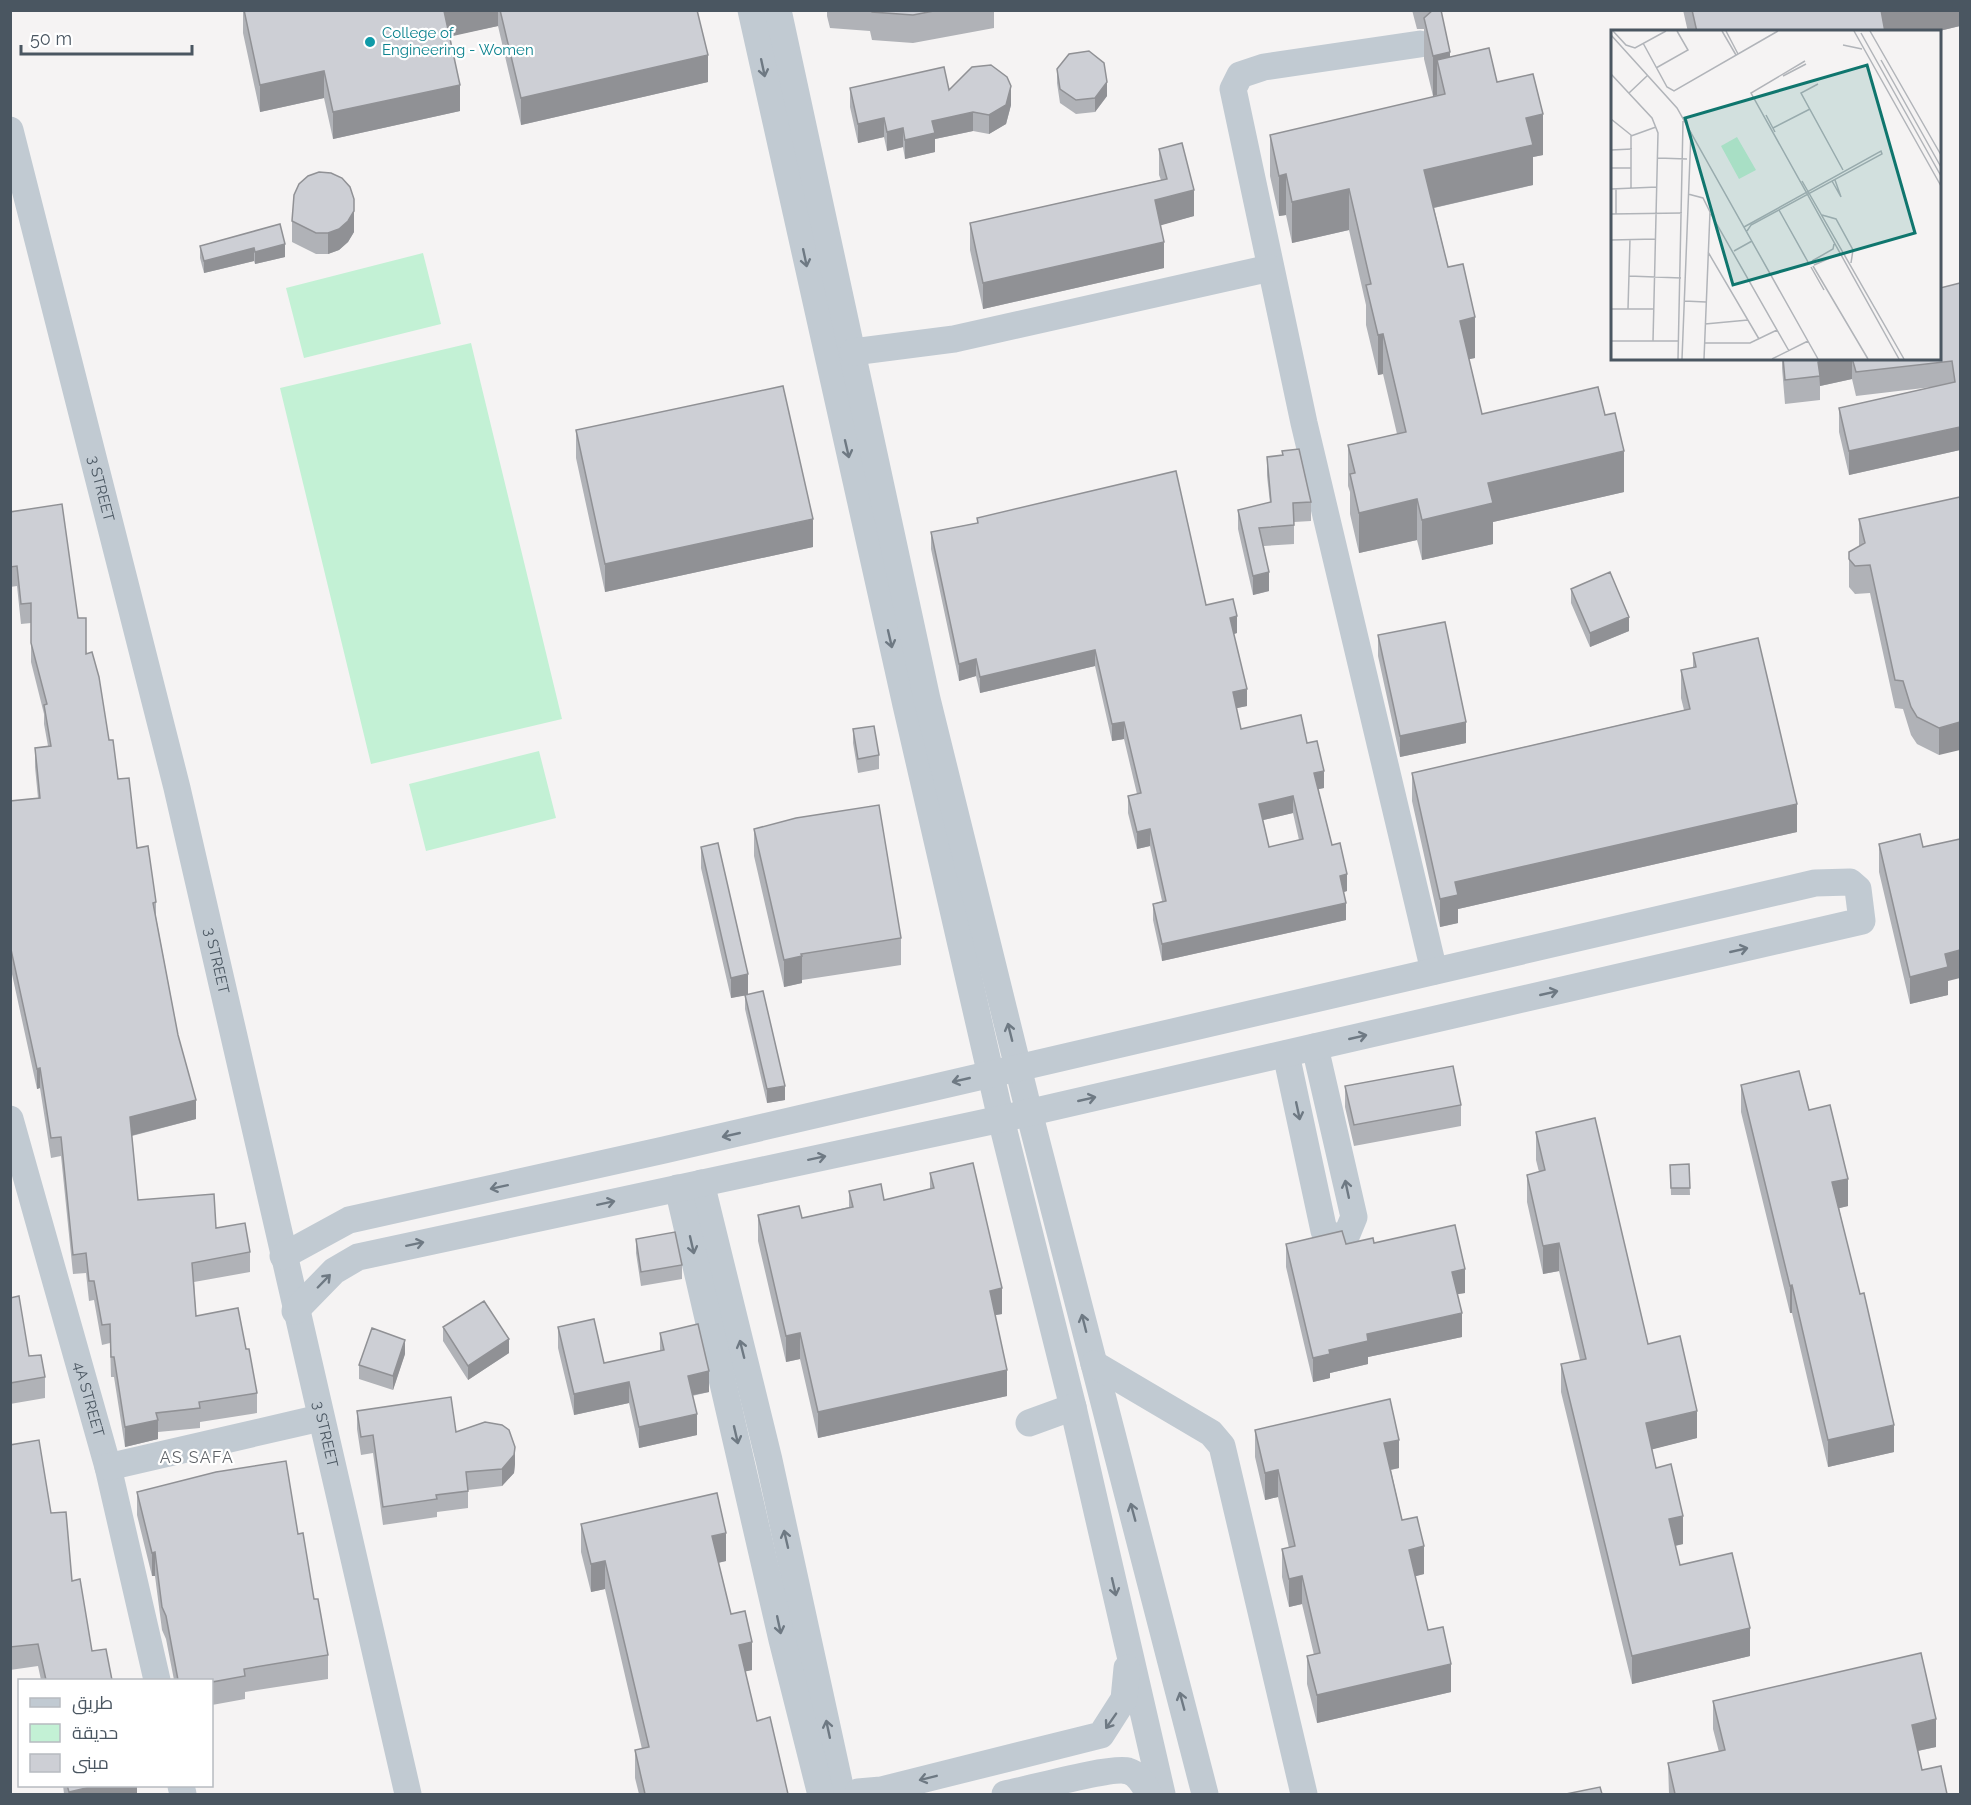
<svg xmlns="http://www.w3.org/2000/svg" width="1971" height="1805" viewBox="0 0 1971 1805" font-family="Raleway,Cairo,sans-serif">
<style>
.green{fill:#c3f1d5}
.lines{fill:none;stroke-linecap:round;stroke-linejoin:round}
.minor{stroke:#c1cad2;stroke-width:27}
.wall{fill:#b0b2b7;fill-rule:evenodd}
.shaded-wall{fill:#909195}
.building{fill:#cdcfd5;stroke:#909195;stroke-width:1.5;fill-rule:evenodd}
.oneway{stroke:#6e7983}
.culture-dot{fill:#0f9aa8;stroke:#fff;stroke-width:2}
.labels{text-anchor:middle;dominant-baseline:central;stroke-width:4.5;stroke-linejoin:round;paint-order:stroke}
.culture-label{font-size:15px;fill:#0d838f;stroke:#fff;text-anchor:start}
.street-label{font-size:15px;fill:#4a5661;stroke:#fff}
.neighbourhood-label{font-size:16px;letter-spacing:1.5px;fill:#5f6368;stroke:#fff}
.inset-road{fill:none;stroke:#b1b4b9;stroke-width:1.5}
.view{fill:#0f766e;fill-opacity:0.15;stroke:#0f766e;stroke-width:3}
.inset-edge{fill:none;stroke:#4a5661;stroke-width:3}
</style>
<rect width="100%" height="100%" fill="#f5f3f3"/>
<path class="green" d="M423,253L441,324L304,358L286,288Z
M471,343L562,719L371,764L280,388Z
M539,751L556,818L426,851L409,784Z"/>
<g class="lines">
<g class="minor">
<path d="M751,10L906,705L1001,1119L1073,1407L1162,1794"/>
<path d="M778,10L927,699L1029,1112L1205,1794"/>
<path d="M1420,44L1264,67L1240,75L1233,89L1304,423L1434,971"/>
<path id="s1" d="M10,130L177,788L408,1794"/>
<path d="M853,352L954,339L1270,268"/>
<path d="M1286,1054L1324,1231L1333,1237L1347,1234L1354,1217L1315,1047"/>
<path id="s2" d="M10,1119L108,1467L157,1680"/>
<path d="M701,1183L769,1460L840,1786"/>
<path d="M678,1188L782,1640L820,1791"/>
<path d="M283,1256L349,1220L664,1150L1815,883L1850,882L1858,889L1862,921L1001,1119L358,1257L334,1271L295,1311"/>
<path d="M1094,1364L1211,1433L1222,1446L1304,1794"/>
<path d="M1029,1423L1073,1407"/>
<path d="M108,1467L320,1418"/>
<path d="M181,1786L183,1794"/>
<path d="M858,1792L881,1790L1101,1735L1124,1699L1127,1668"/>
<path d="M1005,1794C1026,1790 1112,1766 1128,1771C1139,1774 1144,1785 1149,1794"/>
</g>
</g>
<path class="wall" d="M243,10H697L708,82L521,125L498,26L449,36L460,111L333,139L324,98L260,112L243,33Z
M827,10H994V28L913,43L872,40L870,31L830,28L827,16Z
M1412,10H1441L1450,57L1497,82L1543,155L1533,157V185L1434,208L1448,267L1475,358L1469,359L1482,414L1624,492L1493,522V544L1422,560L1417,540L1359,553L1350,514V492L1348,486V445L1397,434L1383,374L1378,375L1366,325V305L1349,230L1292,243L1286,215L1279,216L1270,176V135L1437,96H1433L1424,59V29H1417Z
M1683,10H1960V26L1935,32H1688Z
M1057,69L1107,96L1095,112L1076,114L1060,103L1057,83Z
M850,88L949,90L1011,105L1006,124L989,134L973,131L935,139V152L905,159L903,147L887,151L884,137L858,143L850,107Z
M1159,149L1194,216L1160,225L1164,268L983,309L970,250V223L1161,180L1159,175Z
M354,220V232L348,242L339,250L328,254H316L292,242V221Z
M280,224L285,257L255,264L254,261L204,273L200,258V246Z
M1960,283V450L1849,475L1839,432V408L1932,387L1856,396L1852,379L1820,386V400L1785,404L1782,368V358H1940Z
M576,430L813,547L605,592L576,458Z
M1267,457L1311,502V521L1294,522V544L1264,546L1269,591L1253,595L1238,529V510L1270,503L1267,476Z
M1960,497L1939,755L1917,744L1911,735L1903,709L1895,708L1870,593L1855,594L1849,587V552L1859,546V519Z
M10,512L78,618L118,779L137,848L156,902V917L178,1035L196,1119L132,1136L138,1200L216,1228L250,1252V1272L194,1282L196,1316L246,1349L257,1393V1413L200,1422V1428L158,1432V1439L125,1447L114,1377H111L110,1343L102,1345L94,1300L89,1301L86,1273L73,1274L61,1156L51,1158L40,1088L37,1089L10,965V801L38,798L35,767V748L48,746L44,724V714L31,662V623L21,624L17,586L10,587Z
M977,518L1206,605L1237,633L1234,634L1247,706L1236,708L1241,729L1307,743L1324,788L1318,789L1332,845L1347,891L1344,892L1346,920L1162,961L1153,920V904L1162,901L1150,846L1137,849L1128,813V796L1137,794L1124,739L1112,741L1095,666L980,693L976,676L959,681L931,549V532L977,523ZM1293,813L1299,840L1269,847L1263,820Z
M1571,589L1629,631L1590,647L1571,603Z
M1378,635L1466,743L1400,757L1378,656Z
M1693,653L1797,832L1458,909V923L1440,927L1412,801V773L1684,710L1681,698V670L1693,668Z
M853,729L879,755V769L858,773L853,743Z
M754,829L901,938V965L802,980V983L784,987L754,856Z
M1879,844L1948,981V995L1910,1004L1879,872Z
M701,847L748,994L785,1100L767,1103L745,1009V995L731,998L701,868Z
M1741,1085L1809,1110L1848,1206L1839,1208L1894,1452L1828,1467L1792,1313H1790L1741,1112Z
M1345,1086L1461,1105V1126L1354,1146L1345,1107Z
M1536,1132L1697,1438L1652,1449L1656,1468L1683,1544L1675,1546L1680,1565L1750,1656L1632,1684L1561,1392V1364L1580,1360L1559,1271L1543,1274L1527,1202V1175L1539,1172L1536,1160Z
M1689,1164L1690,1195H1671L1670,1165Z
M930,1173L1002,1314L995,1315L1007,1396L818,1438L800,1359L786,1362L758,1241V1215L802,1218L849,1207V1191L884,1200L930,1189Z
M636,1239L682,1265V1279L641,1286L636,1253Z
M1374,1243L1465,1293L1457,1294L1462,1337L1368,1357V1364L1330,1373V1378L1313,1382L1286,1267V1244Z
M10,1298L29,1356L45,1377V1398L10,1404Z
M443,1327L509,1353L468,1380L443,1341Z
M558,1327L604,1363L660,1351V1333L709,1392L692,1396L697,1435L639,1448L629,1403L574,1415L558,1348Z
M405,1354L393,1390L359,1379V1365Z
M357,1411L456,1432L515,1464L514,1473L502,1486L468,1490V1508L437,1512V1517L383,1525L373,1453L361,1455L357,1429Z
M1255,1430L1399,1468L1391,1470L1402,1520L1424,1574L1415,1576L1428,1630L1451,1692L1317,1723L1307,1684V1656L1314,1655L1302,1604L1289,1607L1282,1577V1549L1289,1548L1278,1497L1265,1500L1255,1457Z
M10,1445L51,1513L92,1651L112,1680H41L38,1666L10,1670Z
M137,1492L298,1534L328,1655V1679L245,1692V1699L212,1705V1680H174L166,1639L162,1630L155,1576H152L137,1515Z
M581,1524L726,1561L718,1563L731,1614L752,1670L745,1671L757,1721L788,1794H639L635,1778V1750L642,1749L605,1589L591,1592L581,1552Z
M1713,1701L1936,1747L1918,1751L1922,1770L1947,1794H1669L1668,1763L1719,1752L1713,1729Z
M63,1785H137V1794H64Z"/>
<path class="shaded-wall" d="M446,10H498V26L444,38V11Z
M1879,10H1960V26L1935,32H1879Z
M1450,52V92L1437,60V95L1433,96V56Z
M708,55V82L521,125V98Z
M324,71V98L260,112V85Z
M1107,82V96L1095,112V98Z
M460,85V111L333,139V112Z
M1011,86V105L1006,124L989,134V115Z
M973,112V131L935,139V152L905,159V140L932,121Z
M1543,114V155L1533,157V185L1424,210V170L1526,118Z
M884,118V137L858,143V124Z
M903,128V147L887,151V132Z
M1286,174V215L1279,216V176Z
M1349,189V230L1292,243V202Z
M1194,190V216L1155,227V200Z
M354,199V232L348,242L339,250L328,254V233Z
M1164,242V268L983,309V283Z
M285,244V257L255,264V252Z
M254,248V261L204,273V261Z
M1475,317V358L1460,361V321Z
M1383,334V374L1378,375V335Z
M1836,358H1852V379L1820,386L1818,362Z
M1960,427V450L1849,475V451Z
M1624,451V492L1493,522V544L1422,560V520L1488,483Z
M1417,499V540L1359,553V513Z
M813,519V547L605,592V564Z
M1269,572V591L1253,595V576Z
M1237,616V633L1230,635V618Z
M1629,617V631L1590,647V633Z
M1095,650V666L980,693V677Z
M976,659V676L959,681V664Z
M1247,689V706L1233,709V692Z
M1124,722V739L1112,741V724Z
M1466,722V743L1400,757V736Z
M1960,722V750L1939,755V728Z
M1324,771V788L1314,790V773Z
M1293,796V813L1259,821V804Z
M1797,804V832L1458,909V923L1440,927V899L1455,882Z
M1150,829V846L1137,849V832Z
M1347,874V891L1340,893V876Z
M1346,903V920L1162,961V944Z
M1960,950V978L1948,981V995L1910,1004V977L1945,954Z
M802,956V983L784,987V960Z
M748,974V995L731,998V978Z
M40,1068V1088L37,1089V1069Z
M785,1086V1100L767,1103V1089Z
M196,1100V1119L130,1136V1117Z
M1848,1179V1206L1832,1210V1182Z
M1559,1243V1271L1543,1274V1246Z
M1465,1269V1293L1452,1295V1272Z
M1792,1285V1313H1790V1286Z
M1002,1288V1314L990,1316V1291Z
M1462,1313V1337L1368,1357V1364L1330,1373V1378L1313,1382V1358L1329,1350L1367,1334Z
M800,1333V1359L786,1362V1336Z
M509,1339V1353L468,1380V1366Z
M405,1340V1354L393,1390V1376Z
M1007,1370V1396L818,1438V1412Z
M709,1371V1392L688,1396V1376Z
M629,1382V1403L574,1415V1394Z
M1697,1411V1438L1646,1451V1423Z
M697,1414V1435L639,1448V1427Z
M158,1420V1439L125,1447V1427Z
M1894,1425V1452L1828,1467V1440Z
M1399,1440V1468L1384,1471V1443Z
M515,1447V1464L514,1473L502,1486V1469Z
M1278,1470V1497L1265,1500V1473Z
M1683,1516V1544L1669,1547V1519Z
M726,1533V1561L712,1564V1536Z
M1424,1546V1574L1409,1578V1550Z
M155,1552V1576H152V1553Z
M605,1561V1589L591,1592V1564Z
M1302,1576V1604L1289,1607V1579Z
M1750,1628V1656L1632,1684V1656Z
M752,1642V1670L739,1673V1645Z
M1451,1664V1692L1317,1723V1695Z
M1936,1719V1747L1912,1752V1725Z
M99,1785H137V1794H69V1792Z"/>
<path class="building" d="M244,10H446L444,11L460,85L333,112L324,71L260,85Z
M500,10H697L708,55L521,98Z
M871,10H939L913,15L872,12Z
M1433,10H1441L1450,52L1433,56L1424,18Z
M1692,10H1881L1885,32H1697Z
M1489,48L1497,82L1533,74L1543,114L1526,118L1533,145L1424,170L1448,267L1463,264L1475,317L1460,321L1482,414L1598,387L1605,415L1615,413L1624,451L1488,483L1493,503L1422,520L1417,499L1359,513L1350,474L1355,473L1348,445L1406,432L1383,334L1378,335L1366,285L1371,284L1349,189L1292,202L1286,174L1279,176L1270,135L1445,94L1437,60Z
M1089,51L1104,63L1107,82L1095,98L1076,100L1060,89L1057,69L1069,54Z
M991,65L1007,77L1011,86L1006,105L989,115L973,112L932,121L935,133L905,140L903,128L887,132L884,118L858,124L850,88L944,67L949,90L972,67Z
M1182,143L1194,190L1155,200L1164,242L983,283L970,223L1167,179L1159,149Z
M319,172L331,173L342,178L350,187L354,199V211L348,221L339,229L328,233H316L292,221L294,195L299,184L308,176Z
M280,224L285,244L255,252L254,248L204,261L200,246Z
M1960,283V427L1849,451L1839,408L1955,382L1952,361L1856,372L1852,358H1940V288Z
M1783,358H1836L1818,362L1820,376L1785,380Z
M783,386L813,519L605,564L576,430Z
M1299,449L1311,502L1293,503L1294,525L1259,528L1269,572L1253,576L1238,510L1271,502L1267,457L1283,455L1282,451Z
M1176,471L1206,605L1233,599L1237,616L1230,618L1247,689L1233,692L1241,729L1301,715L1307,743L1317,741L1324,771L1314,773L1332,845L1340,843L1347,874L1340,876L1346,903L1162,944L1153,904L1166,901L1150,829L1137,832L1128,796L1141,793L1124,722L1112,724L1095,650L980,677L976,659L959,664L931,532L978,523L977,518ZM1293,796L1303,839L1269,847L1259,804Z
M1960,497V722L1939,728L1917,717L1911,707L1903,681L1895,680L1870,565L1855,566L1849,559V552L1865,543L1859,519Z
M62,504L78,618H86V654L92,652L99,677L109,740H113L118,779L129,778L137,848L148,846L156,902L153,903L178,1035L196,1100L130,1117L138,1200L214,1194L216,1228L245,1223L250,1252L192,1263L196,1316L238,1308L246,1349H249L257,1393L199,1402L200,1408L156,1413L158,1420L125,1427L114,1357H111L110,1324L102,1325L94,1281H89L86,1253L73,1255L61,1137L51,1138L40,1068L37,1069L10,945V801L40,798L35,748L51,746L44,705L47,704L31,643V603L21,604L17,566L10,567V512Z
M1610,572L1629,617L1590,633L1571,589Z
M1445,622L1466,722L1400,736L1378,635Z
M1758,638L1797,804L1455,882L1458,895L1440,899L1412,773L1690,709L1681,670L1696,667L1693,653Z
M874,726L879,755L858,759L853,729Z
M879,805L901,938L801,954L802,956L784,960L754,829L796,818Z
M1920,834L1923,847L1960,839V950L1945,954L1948,967L1910,977L1879,844Z
M718,843L748,974L731,978L701,847Z
M763,991L785,1086L767,1089L745,995Z
M1453,1066L1461,1105L1354,1125L1345,1086Z
M1799,1071L1809,1110L1830,1105L1848,1179L1832,1182L1860,1294L1864,1293L1894,1425L1828,1440L1792,1285L1790,1286L1741,1085Z
M1595,1118L1648,1344L1680,1336L1697,1411L1646,1423L1656,1468L1671,1464L1683,1516L1669,1519L1680,1565L1732,1553L1750,1628L1632,1656L1561,1364L1586,1359L1559,1243L1543,1246L1527,1175L1545,1170L1536,1132Z
M973,1163L1002,1288L990,1291L1007,1370L818,1412L800,1333L786,1336L758,1215L799,1206L802,1218L853,1207L849,1191L881,1184L884,1200L934,1188L930,1173Z
M1689,1164L1690,1188H1671L1670,1165Z
M1455,1225L1465,1269L1452,1272L1462,1313L1367,1334L1368,1341L1329,1350L1330,1354L1313,1358L1286,1244L1342,1231L1346,1244L1373,1238L1374,1243Z
M675,1232L682,1265L641,1272L636,1239Z
M19,1296L29,1356L41,1355L45,1377L10,1383V1298Z
M484,1301L509,1339L468,1366L443,1327Z
M594,1319L604,1363L664,1350L660,1333L698,1324L709,1371L688,1376L697,1414L639,1427L629,1382L574,1394L558,1327Z
M372,1328L405,1340L393,1376L359,1365Z
M451,1397L456,1432L485,1422L502,1425L509,1430L515,1447L514,1455L502,1469L466,1472L468,1491L436,1495L437,1499L383,1507L373,1435L361,1437L357,1411Z
M1390,1399L1399,1440L1384,1443L1402,1520L1417,1517L1424,1546L1409,1550L1428,1630L1443,1627L1451,1664L1317,1695L1307,1656L1320,1653L1302,1576L1289,1579L1282,1549L1295,1546L1278,1470L1265,1473L1255,1430Z
M39,1440L51,1513L66,1512L72,1581L80,1579L92,1651L106,1649L112,1680H46L38,1644L10,1647V1445Z
M286,1461L298,1534L303,1533L314,1599H318L328,1655L244,1669L245,1676L212,1682V1680H178L166,1616L162,1607L155,1552L152,1553L137,1492L216,1472Z
M717,1493L726,1533L712,1536L731,1614L745,1611L752,1642L739,1645L757,1721L770,1717L788,1794H645L635,1750L649,1747L605,1561L591,1564L581,1524Z
M1921,1653L1936,1719L1912,1725L1922,1770L1941,1766L1947,1794H1675L1668,1763L1725,1750L1713,1701Z
M67,1785H99L69,1792Z
M1600,1787L1602,1794H1566Z"/>
<defs><path id="oneway-shaft" d="M-6 0H5M1.5-3L5.5 0L1.5 3" fill="none" stroke-width="1.6" stroke-linecap="round" stroke-linejoin="round" transform="scale(1.5)"/></defs>
<g class="oneway">
<use href="#oneway-shaft" transform="translate(763 68) rotate(78)"/>
<use href="#oneway-shaft" transform="translate(805 258) rotate(78)"/>
<use href="#oneway-shaft" transform="translate(847 449) rotate(77)"/>
<use href="#oneway-shaft" transform="translate(890 639) rotate(77)"/>
<use href="#oneway-shaft" transform="translate(1739 950) rotate(-13)"/>
<use href="#oneway-shaft" transform="translate(1549 993) rotate(-13)"/>
<use href="#oneway-shaft" transform="translate(1010 1032) rotate(-104)"/>
<use href="#oneway-shaft" transform="translate(1358 1037) rotate(-13)"/>
<use href="#oneway-shaft" transform="translate(961 1080) rotate(167)"/>
<use href="#oneway-shaft" transform="translate(1087 1099) rotate(-13)"/>
<use href="#oneway-shaft" transform="translate(1298 1111) rotate(78)"/>
<use href="#oneway-shaft" transform="translate(731 1135) rotate(167)"/>
<use href="#oneway-shaft" transform="translate(817 1158) rotate(-12)"/>
<use href="#oneway-shaft" transform="translate(499 1187) rotate(168)"/>
<use href="#oneway-shaft" transform="translate(1347 1189) rotate(-102)"/>
<use href="#oneway-shaft" transform="translate(606 1203) rotate(-12)"/>
<use href="#oneway-shaft" transform="translate(415 1244) rotate(-12)"/>
<use href="#oneway-shaft" transform="translate(692 1245) rotate(77)"/>
<use href="#oneway-shaft" transform="translate(324 1281) rotate(-46)"/>
<use href="#oneway-shaft" transform="translate(1084 1323) rotate(-104)"/>
<use href="#oneway-shaft" transform="translate(742 1349) rotate(-104)"/>
<use href="#oneway-shaft" transform="translate(736 1435) rotate(77)"/>
<use href="#oneway-shaft" transform="translate(1133 1512) rotate(-105)"/>
<use href="#oneway-shaft" transform="translate(786 1539) rotate(-103)"/>
<use href="#oneway-shaft" transform="translate(1114 1587) rotate(77)"/>
<use href="#oneway-shaft" transform="translate(779 1625) rotate(78)"/>
<use href="#oneway-shaft" transform="translate(1182 1701) rotate(-105)"/>
<use href="#oneway-shaft" transform="translate(1111 1721) rotate(125)"/>
<use href="#oneway-shaft" transform="translate(828 1729) rotate(-102)"/>
<use href="#oneway-shaft" transform="translate(928 1778) rotate(166)"/>
</g>
<circle class="culture-dot" cx="370" cy="42" r="6"/>
<g class="labels">
<g class="culture-label">
<text x="382" y="33">College of<tspan x="382" dy="17">Engineering - Women</tspan></text>
</g>
<g class="street-label">
<text stroke="none"><textPath href="#s1" startOffset="370">3 STREET</textPath></text>
<text stroke="none"><textPath href="#s1" startOffset="856">3 STREET</textPath></text>
<text stroke="none"><textPath href="#s2" startOffset="291">4A STREET</textPath></text>
<text stroke="none"><textPath href="#s1" startOffset="1342">3 STREET</textPath></text>
</g>
<g class="neighbourhood-label">
<text x="197" y="1457">AS SAFA</text>
</g>
</g>
<g transform="translate(1611 30)">
<rect width="330" height="330" fill="#f5f3f3"/>
<path d="M126,107L145,140L128,149L110,116Z" fill="#c3f1d5"/>
<path class="inset-road" d="M2,1L15,15L24,18L55,1M111,1L125,25M115,1L127,24M243,1L330,156M259,1L330,125M250,3L330,146M0,5L66,78L207,329M32,13L56,57L63,61L167,1M232,15L251,19M270,30L330,137M194,31L140,63L288,329M45,38L77,20L66,1M0,44L41,88L47,103L42,311M172,46L195,34M207,54L190,63L232,140M18,63L37,45M155,85L164,102M0,89L20,105V158M162,98L199,79M20,106L45,97M0,120L21,119M47,128L76,129M0,138H20M191,151L293,329M221,151L230,167L224,150M0,159L46,157M5,159V184M77,164L92,168L99,182L93,329M168,180L197,232M0,184L71,183M100,184L178,321M211,185L225,189L242,220L240,233M133,197L270,121L271,124L140,195L136,201M0,210L45,209M123,221L141,211M97,222L148,309M201,231L222,219L223,214M203,235L228,224M202,236L257,329M200,237L213,260M18,246L70,248M73,271L95,272M0,279H42M17,279L19,209M94,294L137,290M0,311H67M94,313H139L166,300M67,329L72,91M71,329L80,102M161,329L197,311"/>
<path class="view" d="M256,35L304,203L122,255L74,88Z"/>
<rect width="330" height="330" class="inset-edge"/>
</g>
<rect width="1971" height="1805" fill="none" stroke="#4a5661" stroke-width="24"/>
<rect x="18" y="1679" width="195" height="108" fill="#ffffff" stroke="#b7bbc0" stroke-width="1.5"/>
<rect x="30" y="1698" width="30" height="9" fill="#c1cad2" stroke="#b7bbc0" stroke-width="1.5"/>
<text x="72" y="1709" font-size="18" fill="#4a5661">طريق</text>
<rect x="30" y="1724" width="30" height="18" fill="#c3f1d5" stroke="#b7bbc0" stroke-width="1.5"/>
<text x="72" y="1739" font-size="18" fill="#4a5661">حديقة</text>
<rect x="30" y="1754" width="30" height="18" fill="#cdcfd5" stroke="#b7bbc0" stroke-width="1.5"/>
<text x="72" y="1769" font-size="18" fill="#4a5661">مبنى</text>
<path d="M21 45v9h171v-9" fill="none" stroke="#4a5661" stroke-width="3"/>
<text x="30" y="45" font-size="18" fill="#4a5661" stroke="#ffffff" stroke-width="4.5" paint-order="stroke">50 m</text>
</svg>
